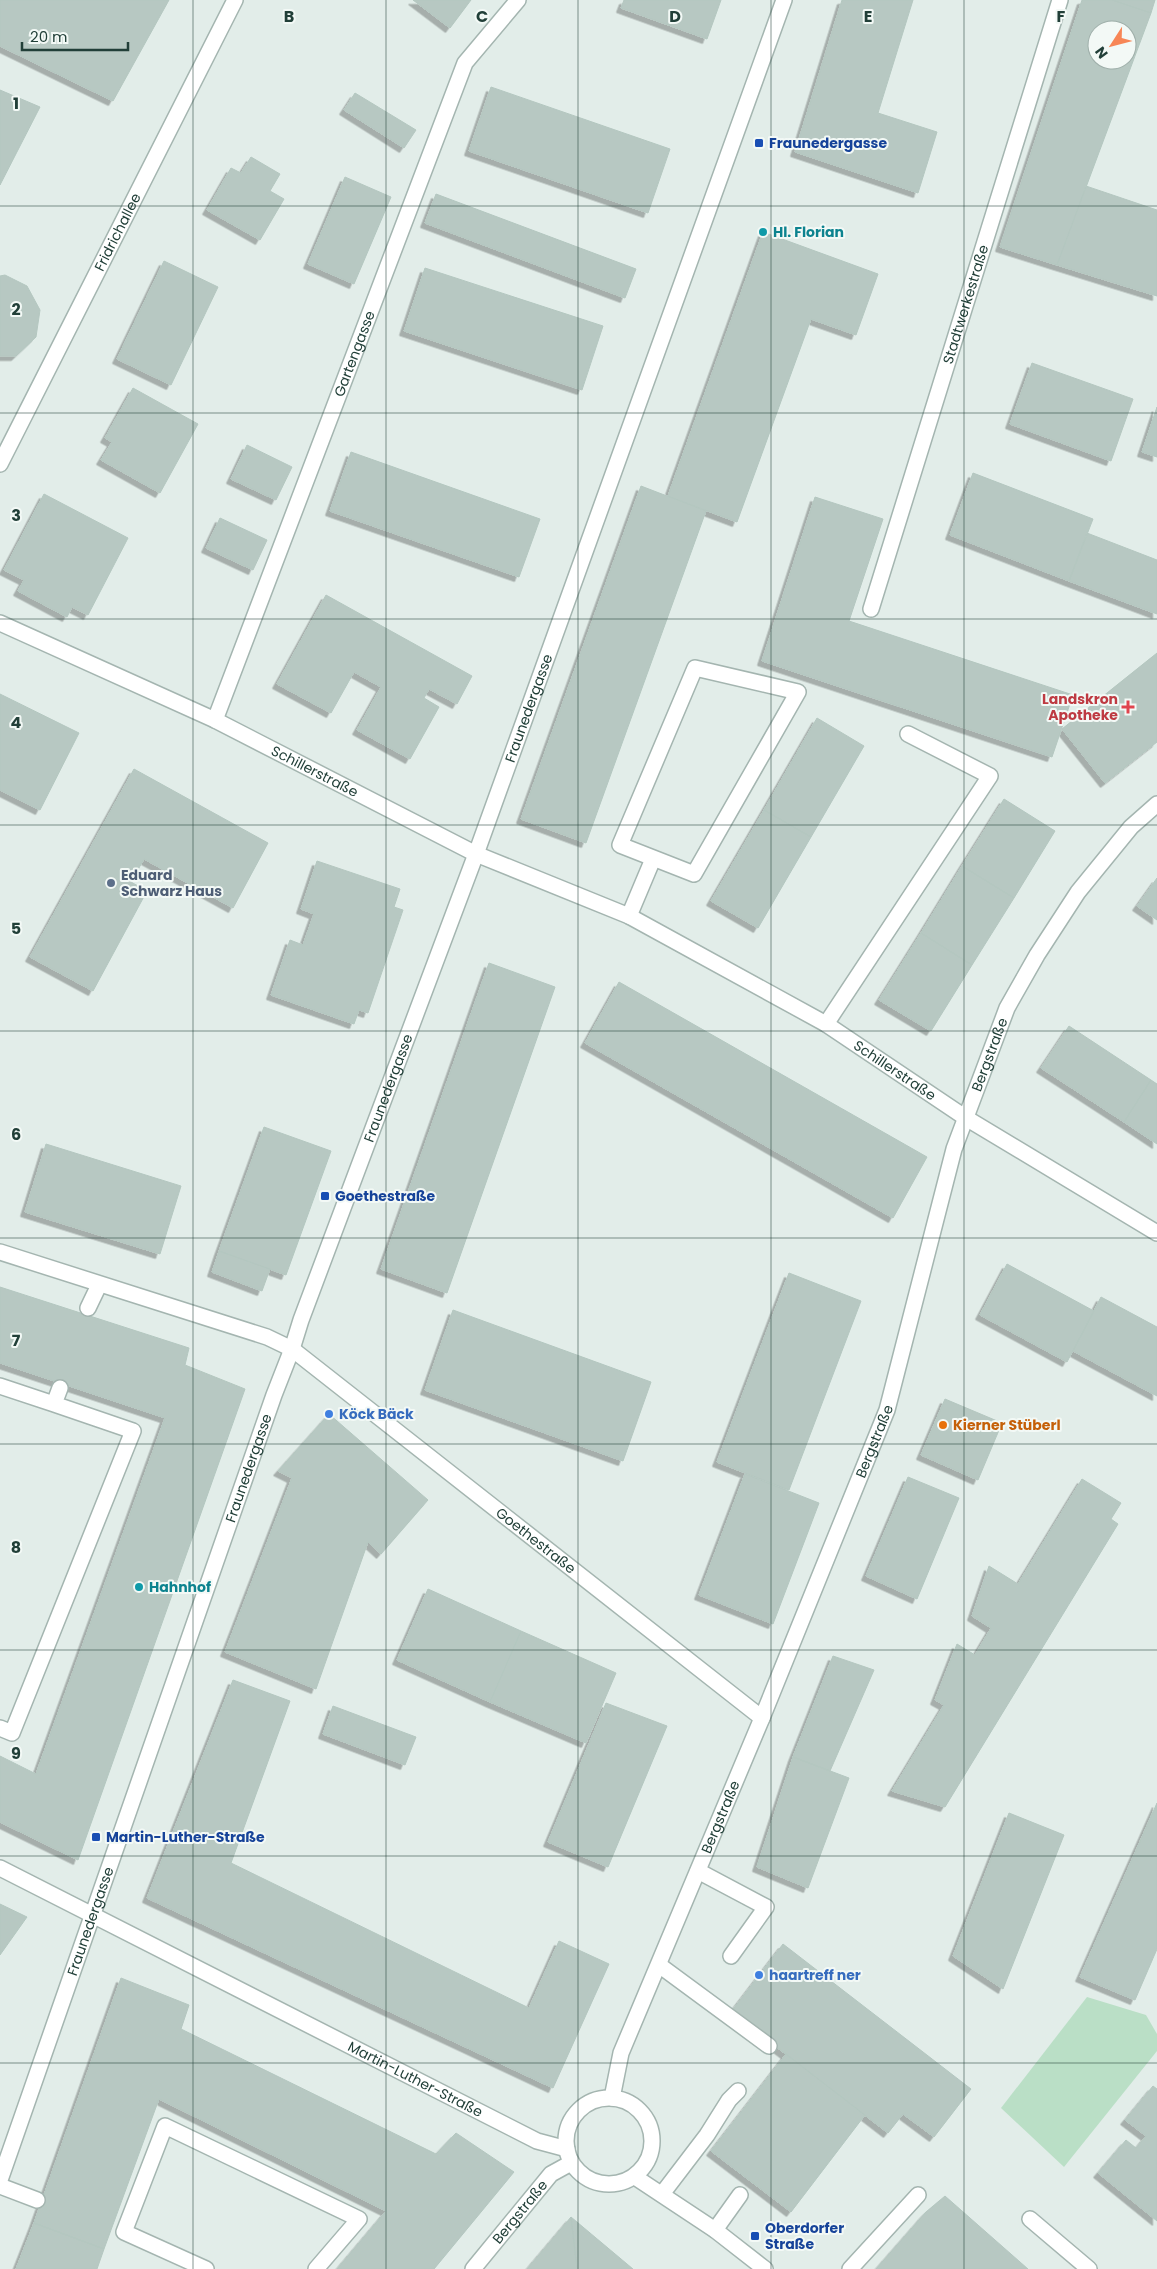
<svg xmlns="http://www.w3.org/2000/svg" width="1157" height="2269" viewBox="0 0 1157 2269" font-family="Poppins,sans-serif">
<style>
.green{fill:#badfc6}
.building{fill:#b7c8c2;stroke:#b4c7c0;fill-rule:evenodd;filter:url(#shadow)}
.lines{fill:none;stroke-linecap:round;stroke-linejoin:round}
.lane-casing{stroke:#a4b5b0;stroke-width:18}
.street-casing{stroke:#a4b5b0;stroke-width:18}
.lane{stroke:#fff;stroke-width:15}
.street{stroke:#fff;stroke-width:15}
.grid{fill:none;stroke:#213f38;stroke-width:1;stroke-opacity:0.55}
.transit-dot{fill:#1a4fb4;stroke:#f3f9f6;stroke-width:2}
.culture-dot{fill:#0f9aa8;stroke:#f3f9f6;stroke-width:2}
.health-dot{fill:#e0444e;stroke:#f3f9f6;stroke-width:2}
.service-dot{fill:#5c6f8a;stroke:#f3f9f6;stroke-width:2}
.shop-dot{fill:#3f7fe0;stroke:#f3f9f6;stroke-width:2}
.food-dot{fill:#e8710a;stroke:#f3f9f6;stroke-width:2}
.labels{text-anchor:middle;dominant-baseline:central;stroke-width:4;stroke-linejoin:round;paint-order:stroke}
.transit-label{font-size:14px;font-weight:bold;fill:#164399;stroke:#f3f9f6;text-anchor:start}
.street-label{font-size:14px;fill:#213f38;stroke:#f3f9f6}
.culture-label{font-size:14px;font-weight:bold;fill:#0d838f;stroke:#f3f9f6;text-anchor:start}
.health-label{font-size:14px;font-weight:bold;fill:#be3a42;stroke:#f3f9f6;text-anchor:end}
.service-label{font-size:14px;font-weight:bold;fill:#4e5e75;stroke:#f3f9f6;text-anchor:start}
.shop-label{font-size:14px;font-weight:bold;fill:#366cbe;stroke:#f3f9f6;text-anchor:start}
.food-label{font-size:14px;font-weight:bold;fill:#c56008;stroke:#f3f9f6;text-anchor:start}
.grid-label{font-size:16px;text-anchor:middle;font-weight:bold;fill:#213f38;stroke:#f3f9f6;stroke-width:4;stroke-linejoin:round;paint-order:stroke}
</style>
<defs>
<filter id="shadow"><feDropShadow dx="-4.5" dy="4.5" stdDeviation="0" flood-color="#0004"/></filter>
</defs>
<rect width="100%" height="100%" fill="#e2ede9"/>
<path class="green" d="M1087,1997L1146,2015L1157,2034V2051L1064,2167L1001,2108Z"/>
<path class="building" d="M0,0H169L113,101L0,46Z
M413,0H471L450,28Z
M624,0H721L707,39L621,8Z
M842,0H913L878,113L937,132L918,193L795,152Z
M1082,0H1112L1151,13L1057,265L1000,247ZM1097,30H1127V60H1097Z
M1112,0H1155L1151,13Z
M491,87L670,149L648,213L469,151Z
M0,90L40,107L0,185Z
M355,93L416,130L404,148L344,110Z
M251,157L280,174L270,191L284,199L260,240L207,210L231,168L241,173Z
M345,177L391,197L354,284L308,264Z
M1086,186L1157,210V296L1057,265Z
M436,194L636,269L625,298L425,223Z
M763,232L878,274L856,335L811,319L737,522L668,496Z
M164,261L218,287L171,385L117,359Z
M425,268L603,326L582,390L404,331Z
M5,275L27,286L40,310L36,337L16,356H0V276Z
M1032,363L1133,399L1111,461L1010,424Z
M133,388L198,424L160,493L101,460L112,442L105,438Z
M1157,407V457L1142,452Z
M247,445L292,467L276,500L231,479Z
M351,452L540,519L519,577L330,511Z
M973,473L1093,519L1069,581L950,535Z
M641,486L706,511L586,843L521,819Z
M44,494L128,538L88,615L72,607L67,617L18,591L24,580L4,570Z
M815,497L883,519L849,621L1073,695L1052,757L762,661Z
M220,518L267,540L253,570L206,548Z
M1087,533L1157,560V614L1069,581Z
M326,595L472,676L457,704L429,689L424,698L439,707L410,759L357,730L381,687L354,672L331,713L277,684Z
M1157,653V742L1105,783L1062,729Z
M0,694L79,733L40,810L0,790Z
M817,718L864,746L811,837L764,810Z
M134,769L268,843L233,908L144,859L131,882L147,891L93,991L30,957Z
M1004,799L1055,831L1014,898L962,866Z
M764,810L811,837L758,928L711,901Z
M317,861L400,889L394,907L403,910L368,1013L359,1010L354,1024L271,995L290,940L303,945L314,914L301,909Z
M962,866L1014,898L972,965L921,933Z
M1157,878V920L1137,906Z
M921,933L972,965L931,1031L879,1000Z
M489,963L555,987L447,1293L381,1269Z
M619,982L927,1157L893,1218L585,1043Z
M1069,1026L1151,1080L1124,1122L1041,1068Z
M1151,1080L1157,1084V1144L1124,1122Z
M264,1127L331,1151L286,1275L219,1251Z
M46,1144L181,1186L160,1254L25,1212Z
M219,1251L270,1269L262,1291L212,1272Z
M1007,1264L1094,1311L1067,1362L980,1315Z
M789,1273L861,1301L789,1490L717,1462Z
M0,1287L189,1348L185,1365L245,1389L78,1860L0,1822V1756L36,1774L165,1418L0,1363Z
M1101,1297L1157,1327V1396L1073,1351Z
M453,1310L651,1382L623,1461L425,1390Z
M945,1399L1002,1423L978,1480L921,1455Z
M329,1414L428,1500L381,1554L368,1542L316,1689L225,1652L292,1478L278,1471Z
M745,1474L819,1503L773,1624L699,1595Z
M908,1477L959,1498L917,1599L866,1576Z
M1082,1479L1121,1503L1111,1519L1118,1524L945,1807L892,1791L944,1705L935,1700L957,1644L975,1655L991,1628L972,1616L989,1566L1018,1584Z
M428,1589L521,1631L490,1702L397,1660Z
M521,1631L616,1673L586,1743L490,1702Z
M833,1656L874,1670L830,1771L793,1757Z
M233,1680L290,1701L231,1863L529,2008L559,1941L609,1964L553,2088L147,1898Z
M606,1703L667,1726L608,1867L548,1842Z
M333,1706L416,1737L405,1765L323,1734Z
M793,1757L849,1778L808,1888L757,1867Z
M1157,1803V1949L1135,2000L1080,1977Z
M1009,1813L1064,1835L1003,1989L953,1956Z
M0,1904L27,1917L0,1955Z
M783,1944L971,2089L934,2137L903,2114L888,2133L731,2012Z
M121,1978L189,2005L181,2029L436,2154L456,2133L514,2172L434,2269H337L386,2211L159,2099L104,2249L34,2223Z
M786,2054L865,2115L791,2212L711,2151Z
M1153,2086L1157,2089V2221L1098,2173L1126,2140L1136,2148L1146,2136L1125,2120Z
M945,2196L1028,2269H876L926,2212Z
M571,2217L633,2269H577Z
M571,2217L577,2269H527Z
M34,2223L104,2249L97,2269H16Z"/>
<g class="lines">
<defs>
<path id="lane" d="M88,1308L99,1285
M0,1386L54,1404L60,1388
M0,1728L12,1733L133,1431L54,1404
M698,1871L766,1907L731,1956
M659,1965L769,2046
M0,2186L37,2200
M662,2194L707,2135L729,2100L738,2091
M1030,2219L1089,2269
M715,2230L740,2195
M206,2269L124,2232L165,2126L359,2219L316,2269
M850,2269L918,2195"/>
<g id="street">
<path id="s1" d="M0,464L235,0"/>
<path id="s2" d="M871,609L1060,0"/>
<path id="s3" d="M0,623L215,720L476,854L629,916L826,1024L966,1118L1157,1233"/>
<path d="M695,668L798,692L694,874L620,845Z"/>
<path id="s4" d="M215,720L465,63L518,0"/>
<path d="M629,916L653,859"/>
<path d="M826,1024L990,776L908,734"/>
<path id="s5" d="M0,1252L267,1337L292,1349L762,1718"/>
<path id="s6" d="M0,1868L537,2141L567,2149"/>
<circle cx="609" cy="2141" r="43"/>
<path id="s7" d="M612,2098L621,2053L762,1718L887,1410L954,1149L1007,1008L1037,955L1078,892L1131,827L1157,804"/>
<path d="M635,2177L715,2230L765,2269"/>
<path id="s8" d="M0,2180L274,1395L292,1349L301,1320L476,854L784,0"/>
<path id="s9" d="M473,2269L551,2174L571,2163"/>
</g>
</defs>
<use href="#lane" class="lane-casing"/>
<use href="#street" class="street-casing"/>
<use href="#lane" class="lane"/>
<use href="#street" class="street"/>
</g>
<path class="grid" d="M193,0V2269M386,0V2269M578,0V2269M771,0V2269M964,0V2269M0,206H1157M0,413H1157M0,619H1157M0,825H1157M0,1031H1157M0,1238H1157M0,1444H1157M0,1650H1157M0,1856H1157M0,2063H1157"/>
<g class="transit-dot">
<rect x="754" y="138" width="10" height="10" rx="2.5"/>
<rect x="320" y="1191" width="10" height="10" rx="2.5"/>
<rect x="91" y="1832" width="10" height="10" rx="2.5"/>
<rect x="750" y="2231" width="10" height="10" rx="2.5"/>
</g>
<g class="culture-dot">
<circle cx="763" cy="232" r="5"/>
<circle cx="139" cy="1587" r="5"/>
</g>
<path class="health-dot" d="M1125.5 699.5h5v5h5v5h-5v5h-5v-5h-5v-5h5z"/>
<circle class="service-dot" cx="111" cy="883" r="5"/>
<g class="shop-dot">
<circle cx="329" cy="1414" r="5"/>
<circle cx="759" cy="1975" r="5"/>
</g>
<circle class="food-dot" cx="943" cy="1425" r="5"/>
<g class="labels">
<g class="transit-label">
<text x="769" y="143">Fraunedergasse</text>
<text x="335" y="1196">Goethestraße</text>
<text x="106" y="1837">Martin-Luther-Straße</text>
<text x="765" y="2228">Oberdorfer<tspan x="765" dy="16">Straße</tspan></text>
</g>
<g class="street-label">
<text stroke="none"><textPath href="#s1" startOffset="260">Fridrichallee</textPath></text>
<text stroke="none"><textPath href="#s2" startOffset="319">Stadtwerkestraße</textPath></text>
<text stroke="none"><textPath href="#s4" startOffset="392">Gartengasse</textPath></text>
<text stroke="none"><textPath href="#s8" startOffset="1564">Fraunedergasse</textPath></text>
<text stroke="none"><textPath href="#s3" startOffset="348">Schillerstraße</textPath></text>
<text stroke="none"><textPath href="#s7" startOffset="1112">Bergstraße</textPath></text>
<text stroke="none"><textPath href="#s3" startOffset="1002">Schillerstraße</textPath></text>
<text stroke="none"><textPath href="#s8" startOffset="1159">Fraunedergasse</textPath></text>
<text stroke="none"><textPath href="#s7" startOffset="708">Bergstraße</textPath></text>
<text stroke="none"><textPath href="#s8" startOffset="754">Fraunedergasse</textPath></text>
<text stroke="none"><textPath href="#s5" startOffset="618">Goethestraße</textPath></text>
<text stroke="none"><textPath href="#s7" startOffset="302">Bergstraße</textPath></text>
<text stroke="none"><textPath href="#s8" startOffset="274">Fraunedergasse</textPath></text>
<text stroke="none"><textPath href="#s6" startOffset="466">Martin-Luther-Straße</textPath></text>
<text stroke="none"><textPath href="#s9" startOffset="74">Bergstraße</textPath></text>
</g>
<g class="culture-label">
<text x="773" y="232">Hl. Florian</text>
<text x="149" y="1587">Hahnhof</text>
</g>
<g class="health-label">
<text x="1118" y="699">Landskron<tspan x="1118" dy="16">Apotheke</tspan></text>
</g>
<g class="service-label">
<text x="121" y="875">Eduard<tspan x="121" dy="16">Schwarz Haus</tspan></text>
</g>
<g class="shop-label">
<text x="339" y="1414">Köck Bäck</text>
<text x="769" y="1975">haartreff ner</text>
</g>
<g class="food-label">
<text x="953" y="1425">Kierner Stüberl</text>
</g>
</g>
<g class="grid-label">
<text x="289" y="22">B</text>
<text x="482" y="22">C</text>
<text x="675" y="22">D</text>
<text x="868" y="22">E</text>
<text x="1061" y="22">F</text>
<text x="16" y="109">1</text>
<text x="16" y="315">2</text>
<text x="16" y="521">3</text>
<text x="16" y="728">4</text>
<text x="16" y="934">5</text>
<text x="16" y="1140">6</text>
<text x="16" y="1346">7</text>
<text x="16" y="1553">8</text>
<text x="16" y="1759">9</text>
</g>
<g transform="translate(1112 45) rotate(234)"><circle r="24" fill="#f3f9f6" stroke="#9fafaa"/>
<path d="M0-4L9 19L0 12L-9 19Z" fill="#f78656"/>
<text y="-8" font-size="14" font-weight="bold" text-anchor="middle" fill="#213f38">N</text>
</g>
<path d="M22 42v8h106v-8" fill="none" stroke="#213f38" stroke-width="2.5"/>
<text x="30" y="42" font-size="15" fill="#213f38" stroke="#f3f9f6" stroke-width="4" paint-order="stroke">20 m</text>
</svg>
